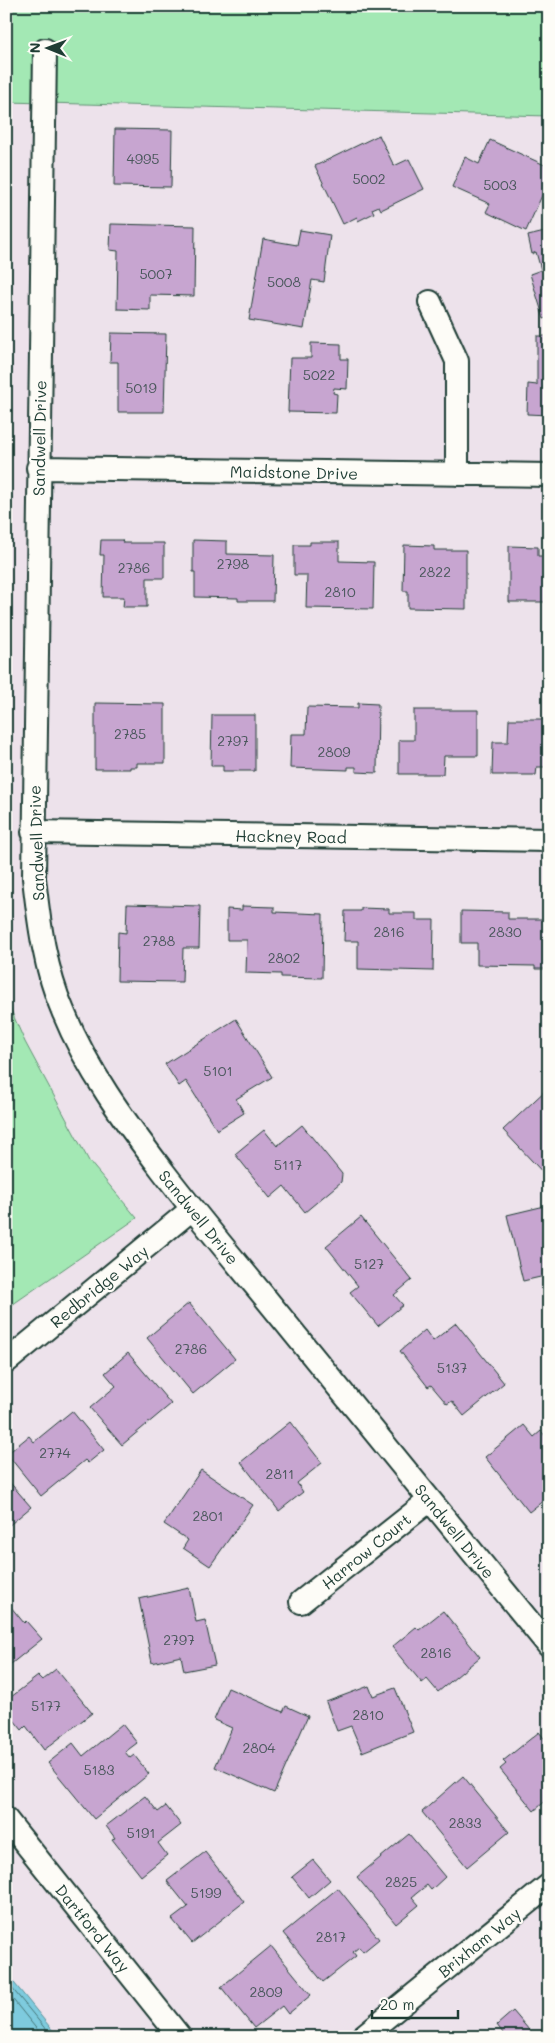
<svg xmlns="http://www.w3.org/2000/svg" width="555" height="2043" viewBox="0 0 555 2043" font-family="Mali,sans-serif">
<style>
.green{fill:#a3e8b4;stroke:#619274}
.water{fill:#7ecbde;stroke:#58929a}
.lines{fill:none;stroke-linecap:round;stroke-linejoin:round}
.shore{stroke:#457678;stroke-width:1}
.building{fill:#c7a5d0;stroke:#1f3d34}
.minor-casing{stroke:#1f3d34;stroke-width:26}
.minor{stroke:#fdfcf7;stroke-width:22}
.labels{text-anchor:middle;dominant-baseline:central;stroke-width:4.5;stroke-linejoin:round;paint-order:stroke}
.number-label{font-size:14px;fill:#49575b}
.street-label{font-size:16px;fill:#1f3d34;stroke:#fdfcf7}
</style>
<rect width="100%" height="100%" fill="#ede2eb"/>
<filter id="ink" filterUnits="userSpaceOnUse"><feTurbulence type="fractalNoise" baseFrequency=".02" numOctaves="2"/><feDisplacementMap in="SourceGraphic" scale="10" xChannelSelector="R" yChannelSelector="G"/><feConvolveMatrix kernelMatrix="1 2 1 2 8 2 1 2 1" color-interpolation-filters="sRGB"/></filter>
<g filter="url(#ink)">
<path class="green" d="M6,6H549V116L6,102Z
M6,999L25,1042L89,1161L137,1218L6,1309Z"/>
<path class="water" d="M6,1973L58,2037H6Z"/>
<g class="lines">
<path class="shore" d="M6,1981L52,2037
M6,1991L43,2037"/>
</g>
<path class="building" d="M115,129L172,130L171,187L114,186Z
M379,135L394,166L409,159L424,189L381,210L379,206L372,209L374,213L358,221L357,217L343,224L315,166Z
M490,140L549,167V180L526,231L486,212L490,204L452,187L465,157L479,164Z
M111,224L195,226L194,296L150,295V310L117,309L118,251L110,250Z
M300,230L330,235L324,282L312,280L304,329L249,320L263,239L297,245Z
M549,231V317L544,319L530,274L541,270L536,252L532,254L528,236Z
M111,333L166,334L164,412H118V362H110Z
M537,336H549V415L527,414L528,384L537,385Z
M311,343L341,344V359H348L347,389L334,388L333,393L337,394L336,413L288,412L290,358H311Z
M101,540H122L123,543H164V578H147V607H123L124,597H103L104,555H100Z
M193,540L227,541V554L274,555L273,601H238V598L195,597V572H193Z
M310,542H339V561L374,562L373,609L306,608L307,575H294V545H310Z
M404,545L434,546V550H466V609L408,608V591H403Z
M509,546L538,547V556H549V602H509Z
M95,703L165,704V763H137V767H130V769H95Z
M358,703L378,704L377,773L356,772V767H348V770L290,768L291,734H306L307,707L358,708Z
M414,710H478V756H444L443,774H399V740H414Z
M212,715H255V771H223V766H211Z
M509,719H549V767H537L536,775H492L493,742H508Z
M127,904L200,906L199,948H183L182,982L117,981L118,932L126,933Z
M242,906L274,907V912L323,914L322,978L281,977V974L246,973L247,940H227V909L242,910Z
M361,908L389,909V913H416V920H434L433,971L358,969V941H344L345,911H361Z
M461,911L508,912V919H549V969H535V966L477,965V943H461Z
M236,1019L272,1077L236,1099L244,1113L217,1130L186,1081L179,1086L165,1064Z
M549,1087V1179L503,1130Z
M302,1125L342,1174L341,1182L305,1212L284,1186L270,1198L235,1154L264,1130L277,1146Z
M549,1205V1275L523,1281L507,1215Z
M361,1217L412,1280L394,1295L403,1305L378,1326L350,1292L358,1286L326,1246Z
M189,1303L235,1359L193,1394L147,1338Z
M456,1323L504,1383L464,1416L452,1401L447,1404L431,1385L428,1387L400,1351L425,1330L433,1341Z
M128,1353L171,1404L122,1445L90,1408L116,1386L105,1373Z
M72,1411L104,1450L88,1463L85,1460L41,1496L7,1454L29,1436L34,1442Z
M290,1422L322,1463L297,1483L303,1492L279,1511L241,1462Z
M524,1425L534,1437L541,1431L549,1440V1496L529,1512L485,1457Z
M201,1470L253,1505L210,1566L183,1548L188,1540L164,1524Z
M6,1478L31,1507L6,1528Z
M189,1588L196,1622L205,1620L215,1665L184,1671L181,1656L152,1663L139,1599Z
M6,1601L24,1623L26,1621L42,1639L6,1668Z
M443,1611L480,1657L438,1692L427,1679L422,1683L392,1647L416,1627L419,1630Z
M56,1669L92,1713L44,1750L26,1726L22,1730L6,1710V1701L38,1676L42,1680Z
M369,1686L373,1696L395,1688L413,1732L362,1752L351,1726L337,1731L326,1702Z
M228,1688L283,1712L286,1706L308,1716L274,1793L215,1767L232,1728L214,1720Z
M122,1724L137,1743L125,1752L130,1758L134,1755L149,1774L94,1819L48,1763L73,1743L83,1756Z
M539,1732L549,1744V1798L534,1811L500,1769L506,1764L503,1761Z
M463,1776L509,1832L467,1867L422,1812Z
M145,1796L158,1812L166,1806L181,1825L158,1843L167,1855L141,1876L112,1839L115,1838L106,1826Z
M409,1834L445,1877L431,1890L427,1885L412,1897L419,1905L396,1924L357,1877Z
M205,1852L244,1902L192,1943L172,1919L188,1907L167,1881Z
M313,1860L330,1880L309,1898L292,1877Z
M338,1888L379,1939L363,1952L359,1947L353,1952L356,1956L323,1982L283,1933Z
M271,1946L311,1995L288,2014L282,2006L254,2028L221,1987Z
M549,1994V2007L542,1999Z
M513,2011L535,2037H499L503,2033L497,2025Z"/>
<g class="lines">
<defs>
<path id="minor" d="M45,50L34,878C39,923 45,970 63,1011C87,1070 124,1120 162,1170C195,1213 229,1254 263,1295C358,1412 453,1529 549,1646
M430,302L457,361V474
M38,468L549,475
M33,832L549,840
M6,1362L192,1209
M301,1602L430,1500
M6,1819L180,2037
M362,2037L549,1885"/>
</defs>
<use href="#minor" class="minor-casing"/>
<use href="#minor" class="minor"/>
</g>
</g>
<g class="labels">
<g class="number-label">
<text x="143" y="158">4995</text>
<text x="369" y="178">5002</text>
<text x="500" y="184">5003</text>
<text x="156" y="273">5007</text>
<text x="284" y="281">5008</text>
<text x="319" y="374">5022</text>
<text x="141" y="387">5019</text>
<text x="233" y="563">2798</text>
<text x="134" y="567">2786</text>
<text x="435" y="571">2822</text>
<text x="340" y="591">2810</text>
<text x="130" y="733">2785</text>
<text x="233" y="740">2797</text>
<text x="334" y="751">2809</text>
<text x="389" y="931">2816</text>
<text x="505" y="931">2830</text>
<text x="159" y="940">2788</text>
<text x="284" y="957">2802</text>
<text x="218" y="1070">5101</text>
<text x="288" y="1164">5117</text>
<text x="369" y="1263">5127</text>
<text x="191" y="1348">2786</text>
<text x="452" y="1367">5137</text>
<text x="55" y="1452">2774</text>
<text x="280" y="1473">2811</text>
<text x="208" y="1515">2801</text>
<text x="179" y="1639">2797</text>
<text x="436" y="1652">2816</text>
<text x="46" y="1705">5177</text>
<text x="368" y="1714">2810</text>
<text x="259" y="1747">2804</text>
<text x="99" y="1769">5183</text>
<text x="465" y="1822">2833</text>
<text x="141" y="1832">5191</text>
<text x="401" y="1881">2825</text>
<text x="206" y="1892">5199</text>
<text x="331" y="1936">2817</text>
<text x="266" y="1991">2809</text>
</g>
<g class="street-label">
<text transform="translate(39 438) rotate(-89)">Sandwell Drive</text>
<text transform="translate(294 472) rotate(1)">Maidstone Drive</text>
<text transform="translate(291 836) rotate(1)">Hackney Road</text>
<text transform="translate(36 843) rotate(-92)">Sandwell Drive</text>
<text transform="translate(199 1217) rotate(51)">Sandwell Drive</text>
<text transform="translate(99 1286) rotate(-39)">Redbridge Way</text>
<text transform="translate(455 1531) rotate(51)">Sandwell Drive</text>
<text transform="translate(366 1551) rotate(-39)">Harrow Court</text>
<text transform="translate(93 1928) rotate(51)">Dartford Way</text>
<text transform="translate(479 1942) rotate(-39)">Brixham Way</text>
</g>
</g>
<rect width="555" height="2043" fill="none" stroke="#fdfcf7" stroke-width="25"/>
<rect x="12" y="12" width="530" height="2018" fill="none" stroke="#1f3d34" stroke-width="2" filter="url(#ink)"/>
<g transform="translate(48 48) rotate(271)" stroke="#fdfcf7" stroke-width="4" paint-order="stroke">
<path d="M0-4L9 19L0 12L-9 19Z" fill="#1f3d34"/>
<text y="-8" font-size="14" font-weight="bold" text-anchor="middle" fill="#1f3d34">N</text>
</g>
<path d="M372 2010v8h86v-8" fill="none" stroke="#1f3d34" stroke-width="2.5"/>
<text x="380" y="2010" font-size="15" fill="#1f3d34" stroke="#fdfcf7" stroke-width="4" paint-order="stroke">20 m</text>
</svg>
